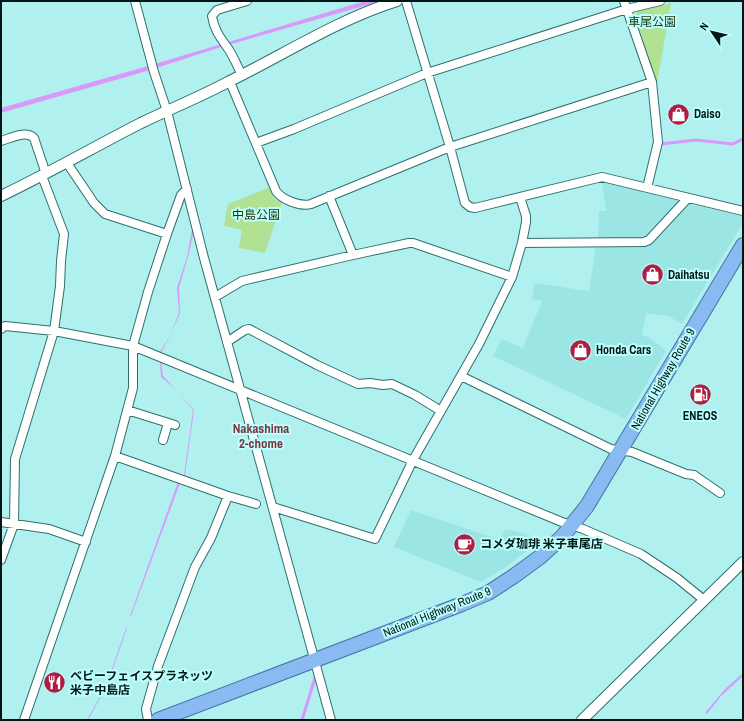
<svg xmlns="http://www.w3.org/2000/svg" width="744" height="721" viewBox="0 0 744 721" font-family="'Archivo Narrow','Noto Sans JP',sans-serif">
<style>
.built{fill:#9be6e4}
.green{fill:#b1e192}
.water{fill:#d999fa}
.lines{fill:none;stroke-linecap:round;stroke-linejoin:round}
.stream{stroke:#d999fa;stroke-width:3}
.minor-casing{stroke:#2f6f6e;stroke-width:10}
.tertiary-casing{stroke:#2f6f6e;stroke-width:12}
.trunk-casing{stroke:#4775a2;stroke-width:16}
.minor{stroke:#fff;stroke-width:8}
.tertiary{stroke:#fff;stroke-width:10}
.trunk{stroke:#8abaf2;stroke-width:14}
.labels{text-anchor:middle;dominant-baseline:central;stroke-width:4;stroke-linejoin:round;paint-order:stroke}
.park-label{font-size:12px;fill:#1d340a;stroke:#bdfffc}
.poi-label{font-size:12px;font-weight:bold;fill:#001716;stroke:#bdfffc;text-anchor:start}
.street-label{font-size:12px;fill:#001716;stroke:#bdfffc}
.neighbourhood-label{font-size:13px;font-weight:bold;fill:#7c343e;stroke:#bdfffc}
</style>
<rect width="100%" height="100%" fill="#b0f1ef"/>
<path class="built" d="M602,181L677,200L678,204L645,239L598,241L599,211H606Z
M690,202L743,214V223L682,324L668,316L646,313L642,335L650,338L666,351L626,419L493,356L501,339L523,348L542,301L532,299L534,283L589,291L596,246H640L688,203Z
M411,510L501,540L505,529L529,535L539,541L506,567L481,582L394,547Z"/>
<path class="green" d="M671,3L657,84L635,17L638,11Z
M270,187L275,200L282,202L265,253L239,248L242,230L224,226L228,204Z"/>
<path class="water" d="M365,1H381L221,47L147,71L1,113V108L148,66Z
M192,230H194L189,253L179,288L180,313L171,334L161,353L160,352L171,334L179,312L177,288L187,257Z
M161,361L163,376L194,410L185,475H184L193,410L175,389L161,377L160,362Z
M178,482L180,483L131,616H130Z
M126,628H127L107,686L88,720H87L106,686Z
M743,673V676L721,696L707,714L705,713L725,689Z"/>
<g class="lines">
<path class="stream" d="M661,144L696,140L733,144L743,139
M302,720L315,678"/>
<defs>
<path id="minor" d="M135,1L154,72L167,111L204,258L331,720
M406,1L450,147L465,203L470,207L475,208L602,177L743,211
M624,1L652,82L658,142L647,188
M242,75C237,66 233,55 227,47C219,36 214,29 212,16L217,10L247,1
M230,82L276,191C282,200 301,207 311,204L450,147L652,82
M1,141C11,138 26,130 34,138L46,174
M256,143L294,129L427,73L627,9L660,1
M67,163L94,203L105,214L167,234
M329,196L353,255
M522,243L644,242L649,240L687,199
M215,297L242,281L353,255L409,243H413L512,277
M1,329L5,326L54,331L133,346L562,522L583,529L641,554L677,578L704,600
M227,342L245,330L249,329L317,365L358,384L370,383L383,385L392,384L415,395L441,411
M461,376L611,449L632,452L686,474L694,475L720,493
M127,410L175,425
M163,440L168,423
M115,456L228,496L256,504
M273,507L375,539L413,460L479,344L512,277L522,243L526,222V216L520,197
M1,522L49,529L86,542
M1,560L14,524L15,459L54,331L60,286L61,261L64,234L42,176
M24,720L115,456L133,388V346L148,292L167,234L181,195L187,189
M148,720L146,709L158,666L195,567L211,538L228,496"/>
<path id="tertiary" d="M1,196C49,173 94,147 141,123C170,109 200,97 228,82C283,55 339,19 397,1
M582,720L743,562"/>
<path id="trunk" d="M158,720L462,604L488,593L514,576L540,557L562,537L587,506L743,245"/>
</defs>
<use href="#minor" class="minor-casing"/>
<use href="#tertiary" class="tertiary-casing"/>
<use href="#trunk" class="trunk-casing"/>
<use href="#minor" class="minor"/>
<use href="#tertiary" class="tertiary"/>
<use href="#trunk" class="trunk"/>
</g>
<defs>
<symbol id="shop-disc" viewBox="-11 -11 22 22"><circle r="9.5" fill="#b01c42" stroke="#bdfffc"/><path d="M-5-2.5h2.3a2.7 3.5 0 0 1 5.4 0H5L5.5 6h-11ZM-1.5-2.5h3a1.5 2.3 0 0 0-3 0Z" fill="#fff"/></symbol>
<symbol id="fuel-disc" viewBox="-11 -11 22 22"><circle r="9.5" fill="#b01c42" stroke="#bdfffc"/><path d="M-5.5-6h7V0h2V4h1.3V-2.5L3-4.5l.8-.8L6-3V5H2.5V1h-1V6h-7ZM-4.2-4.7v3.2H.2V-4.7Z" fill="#fff"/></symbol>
<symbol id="cafe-disc" viewBox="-11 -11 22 22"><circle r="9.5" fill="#b01c42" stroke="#bdfffc"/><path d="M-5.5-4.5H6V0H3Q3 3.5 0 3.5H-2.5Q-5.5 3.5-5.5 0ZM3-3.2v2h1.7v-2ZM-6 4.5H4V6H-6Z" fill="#fff"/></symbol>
<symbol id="restaurant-disc" viewBox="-11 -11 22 22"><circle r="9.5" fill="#b01c42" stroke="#bdfffc"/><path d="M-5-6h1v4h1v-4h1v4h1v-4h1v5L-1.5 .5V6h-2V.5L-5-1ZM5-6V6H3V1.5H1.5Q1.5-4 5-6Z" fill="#fff"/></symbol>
</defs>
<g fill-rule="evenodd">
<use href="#shop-disc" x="666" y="102" width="25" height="25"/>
<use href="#shop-disc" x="640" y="262" width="25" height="25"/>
<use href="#shop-disc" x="568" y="338" width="25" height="25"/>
<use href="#fuel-disc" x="688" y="382" width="25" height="25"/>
<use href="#cafe-disc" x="452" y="532" width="25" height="25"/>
<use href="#restaurant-disc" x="42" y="670" width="25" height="25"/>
</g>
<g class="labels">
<g class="park-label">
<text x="652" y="22">車尾公園</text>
<text x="256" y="215">中島公園</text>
</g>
<g class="poi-label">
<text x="694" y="114">Daiso</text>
<text x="668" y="275">Daihatsu</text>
<text x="596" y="350">Honda Cars</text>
<text x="700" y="416" text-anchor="middle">ENEOS</text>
<text x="480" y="544">コメダ珈琲 米子車尾店</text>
<text x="70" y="676">ベビーフェイスプラネッツ<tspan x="70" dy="14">米子中島店</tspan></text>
</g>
<g class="street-label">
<text transform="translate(663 379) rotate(-60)">National Highway Route 9</text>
<text transform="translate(437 612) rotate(-22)">National Highway Route 9</text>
</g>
<g class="neighbourhood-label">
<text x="261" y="428">Nakashima<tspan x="261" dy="15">2-chome</tspan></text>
</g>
</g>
<rect width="744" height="721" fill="none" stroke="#001716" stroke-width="4"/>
<g transform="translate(712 32) rotate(305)" stroke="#bdfffc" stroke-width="3" paint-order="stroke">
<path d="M0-3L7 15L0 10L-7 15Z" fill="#001716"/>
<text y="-6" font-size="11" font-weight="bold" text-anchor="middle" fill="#001716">N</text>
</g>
</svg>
